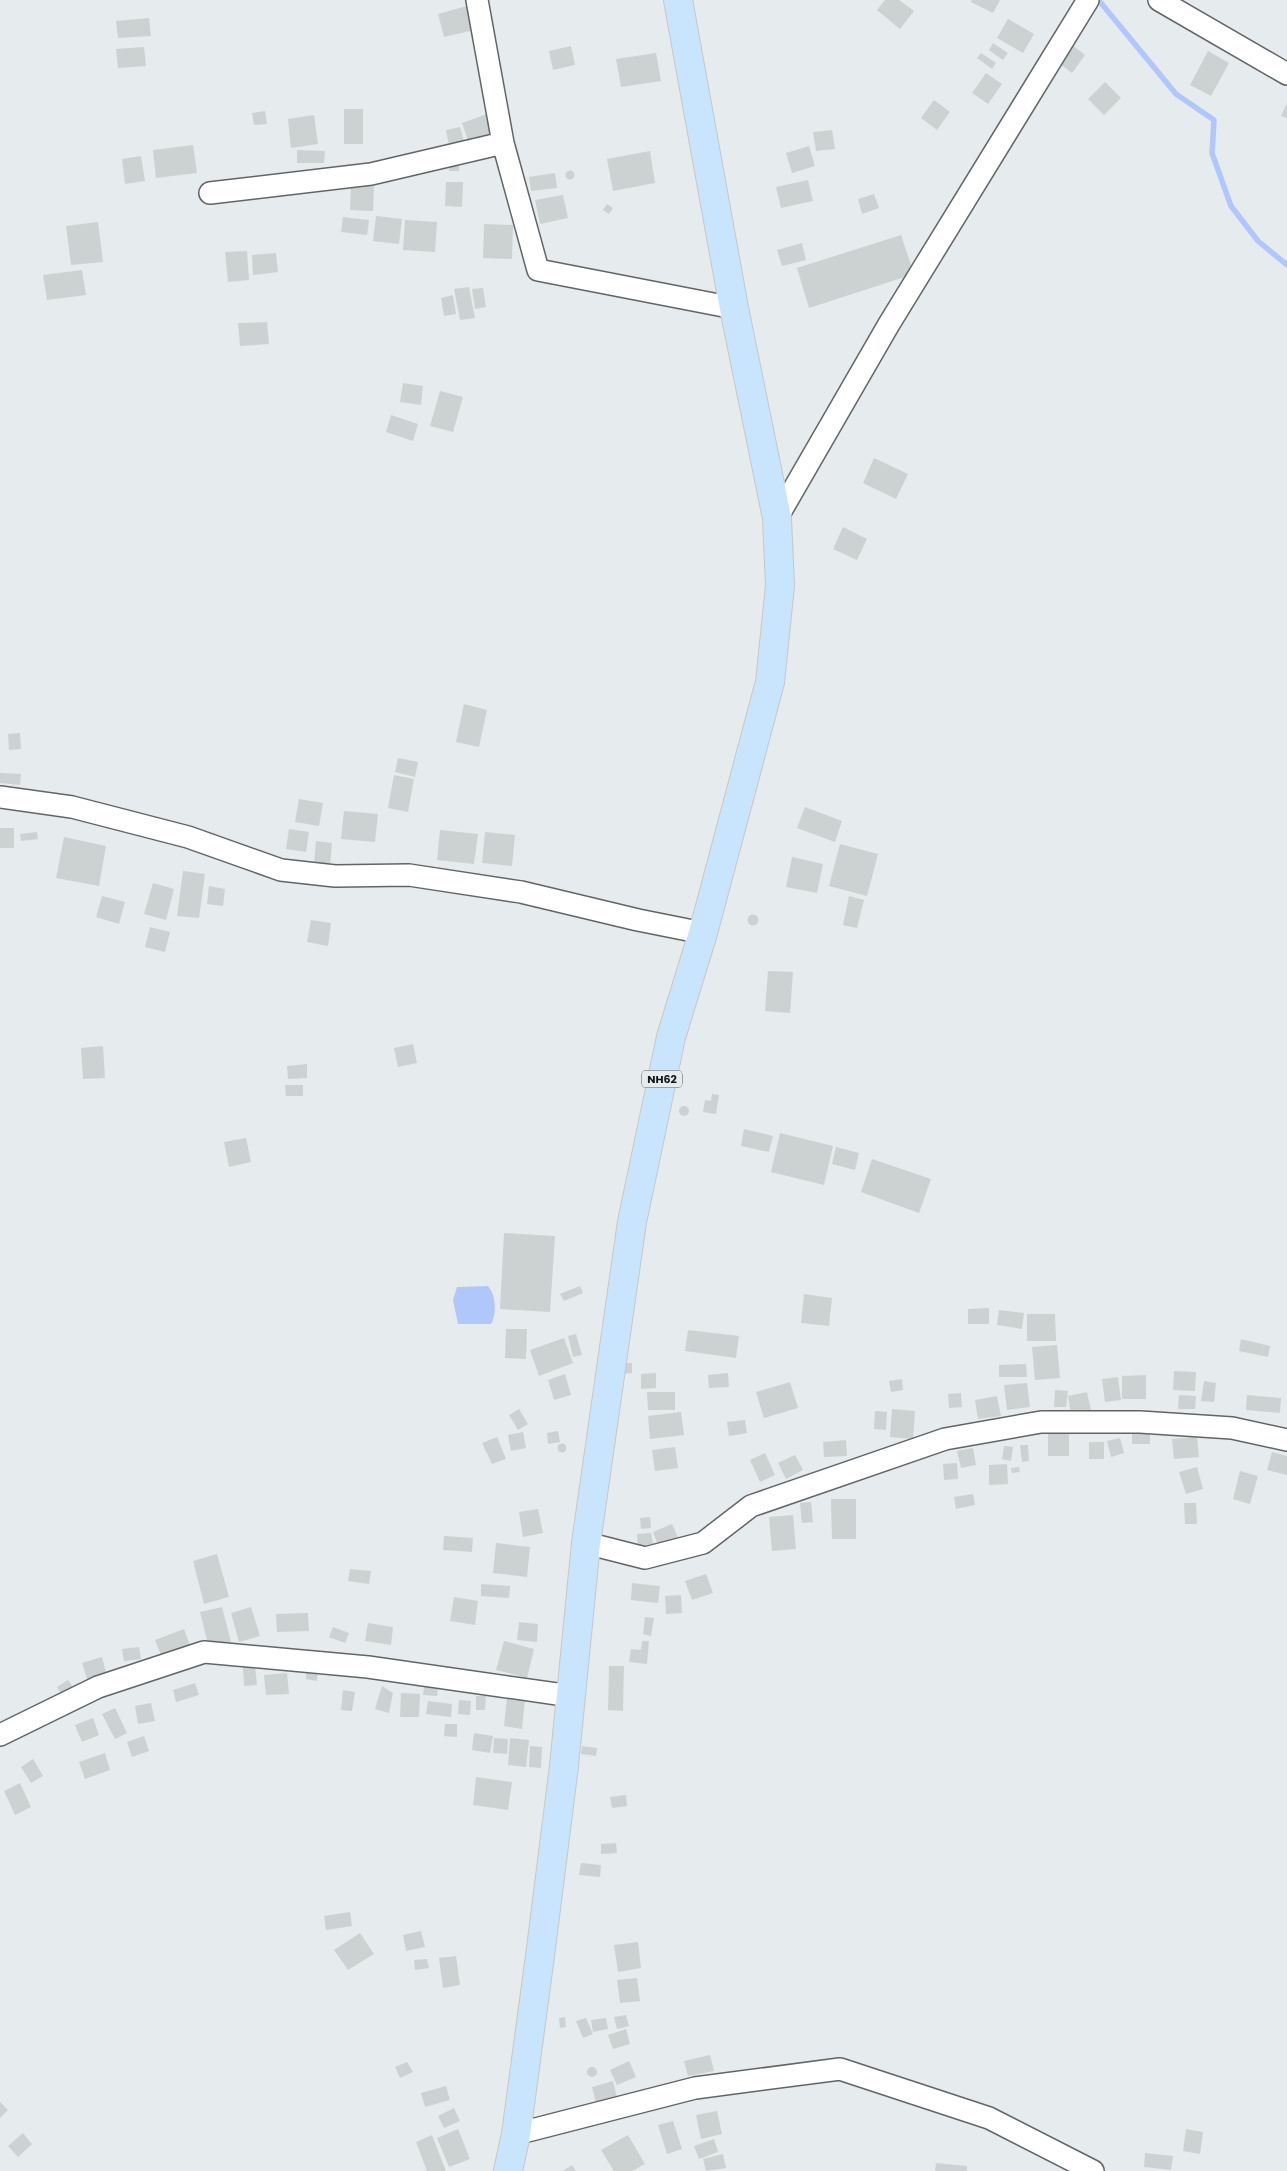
<svg xmlns="http://www.w3.org/2000/svg" width="1287" height="2171" viewBox="0 0 1287 2171" font-family="Poppins,sans-serif">
<style>
.water{fill:#afc7fa}
.lines{fill:none;stroke-linecap:round;stroke-linejoin:round}
.stream{stroke:#afc7fa;stroke-width:5.5}
.building{fill:#ccd2d2}
.minor-casing{stroke:#616567;stroke-width:24}
.primary-casing{stroke:#c7c7c7;stroke-width:30}
.minor{stroke:#fff;stroke-width:21}
.primary{stroke:#c8e5fd;stroke-width:28}
.labels{text-anchor:middle;dominant-baseline:central;stroke-width:5;stroke-linejoin:round;paint-order:stroke}
.shield{fill:#e6ebed;stroke:#535657;stroke-width:1}
.shield-label{font-size:11px;font-weight:bold;fill:#141617}
</style>
<rect width="100%" height="100%" fill="#e6ebed"/>
<path class="water" d="M488,1286C496,1295 497,1314 491,1324H458L453,1300L457,1287Z"/>
<g class="lines">
<path class="stream" d="M1101,3L1176,94L1214,120L1212,153L1231,206L1258,241L1287,265"/>
</g>
<path class="building" d="M885,0H899L914,11L900,29L877,10Z
M972,0H1000L993,13L971,2Z
M467,6L474,30L444,37L438,14Z
M149,18L151,36L118,38L116,21Z
M1008,19L1034,34L1023,53L997,38Z
M993,43L1008,53L1003,60L989,50Z
M1072,45L1085,55L1072,73L1059,63Z
M571,46L575,65L553,70L549,51Z
M144,47L146,66L118,68L116,49Z
M1208,51L1229,63L1211,96L1190,85Z
M656,53L661,81L621,87L616,59Z
M981,53L996,63L992,69L977,58Z
M986,73L1002,84L988,104L972,93Z
M1105,82L1121,98L1104,115L1088,99Z
M934,100L950,112L937,130L921,118Z
M1287,103V118L1281,116Z
M344,109H363V144H344Z
M265,111L267,124L254,125L252,113Z
M487,114L494,134L469,143L462,123Z
M314,115L318,144L291,148L288,119Z
M460,127L464,141L449,145L446,130Z
M832,130L835,149L816,151L813,132Z
M193,145L197,173L156,178L153,150Z
M809,146L815,166L792,173L786,153Z
M297,150L325,151L324,163H297Z
M650,151L655,183L613,191L607,159Z
M141,156L145,181L125,184L122,159Z
M449,162H459V171H449Z
M565.5 175a4.5 4.5 0 1 1 9 0a4.5 4.5 0 1 1-9 0Z
M555,173L557,188L531,191L529,177Z
M808,180L813,201L781,208L776,187Z
M446,182H463L462,207L445,206Z
M351,185L374,186L373,211L350,210Z
M874,194L879,208L862,214L858,199Z
M563,195L568,218L540,224L535,200Z
M607,204L613,208L609,214L603,210Z
M376,216L402,219L399,244L373,241Z
M343,217L369,220L367,235L341,232Z
M405,220L437,222L435,252L403,250Z
M98,222L103,262L71,265L66,226Z
M484,224L513,225L512,259L483,258Z
M901,235L914,274L809,308L797,268Z
M802,243L806,260L782,266L777,250Z
M247,251L249,280L228,282L225,252Z
M276,253L278,272L253,275L252,255Z
M82,270L86,295L47,300L43,275Z
M469,287L475,318L460,320L454,289Z
M483,288L486,307L475,309L472,289Z
M453,295L456,314L444,316L441,298Z
M267,322L269,344L240,346L238,323Z
M403,383L423,386L421,405L400,402Z
M440,391L463,397L453,432L430,426Z
M391,415L418,424L413,441L386,432Z
M874,458L908,474L896,499L863,483Z
M843,527L867,539L857,560L833,549Z
M464,704L487,710L479,747L456,742Z
M20,733L21,749L9,750L8,734Z
M398,758L418,762L415,777L395,772Z
M0,773L21,774L20,785L0,783Z
M394,775L414,779L408,812L388,808Z
M299,799L323,803L319,826L295,822Z
M805,807L842,821L835,842L797,828Z
M344,811L378,814L375,842L341,839Z
M0,828H14V848H0Z
M289,829L309,832L306,852L286,849Z
M440,830L478,834L474,864L437,860Z
M37,832L38,839L21,841L20,834Z
M485,832L515,835L512,866L482,863Z
M64,837L106,846L99,886L56,878Z
M316,841L332,843L330,867L314,865Z
M840,844L878,854L867,896L829,886Z
M792,857L823,864L817,893L786,887Z
M183,871L205,874L199,918L177,916Z
M153,883L174,889L166,920L144,914Z
M209,886L225,889L223,906L207,904Z
M102,896L125,902L119,924L96,917Z
M849,896L864,900L857,928L843,925Z
M747.5 920a5.5 5.5 0 1 1 11 0a5.5 5.5 0 1 1-11 0Z
M311,920L331,923L328,946L307,942Z
M150,927L170,932L165,952L145,947Z
M768,971L793,972L790,1013L765,1011Z
M413,1044L417,1063L398,1067L394,1048Z
M103,1046L105,1078L83,1079L81,1048Z
M307,1064V1078L288,1079L287,1066Z
M285,1085H303V1096H286Z
M712,1094L719,1095L716,1114L703,1112L705,1100L711,1101Z
M679 1111a5 5 0 1 1 10 0a5 5 0 1 1-10 0Z
M744,1129L773,1136L769,1152L741,1146Z
M780,1133L833,1146L824,1185L771,1172Z
M246,1138L251,1162L229,1167L224,1142Z
M836,1147L859,1153L855,1170L832,1164Z
M872,1159L931,1179L919,1213L861,1192Z
M504,1233L555,1236L550,1312L500,1309Z
M580,1286L583,1293L564,1301L560,1294Z
M804,1294L832,1298L829,1326L801,1323Z
M989,1308V1324H968V1309Z
M999,1310L1024,1313L1022,1329L997,1325Z
M1027,1314H1055L1056,1341H1027Z
M506,1329H527L526,1359L505,1358Z
M688,1330L739,1336L736,1358L685,1351Z
M576,1334L582,1355L573,1357L568,1336Z
M564,1338L573,1363L539,1376L530,1350Z
M1241,1339L1270,1346L1268,1357L1239,1351Z
M1057,1345L1060,1378L1035,1380L1032,1347Z
M621,1363H632V1373L621,1374Z
M1026,1364L1027,1377H999V1365Z
M1174,1371L1196,1372L1195,1391L1173,1390Z
M656,1373V1388L641,1389V1374Z
M728,1373L729,1387L709,1388L708,1375Z
M565,1374L571,1395L554,1400L548,1380Z
M1146,1375V1399H1122V1376Z
M1118,1377L1121,1400L1105,1402L1102,1379Z
M902,1379L903,1390L891,1392L889,1381Z
M1204,1381L1216,1383L1214,1402L1201,1401Z
M790,1382L798,1408L764,1418L756,1392Z
M1027,1383L1030,1407L1007,1410L1004,1385Z
M1055,1390L1068,1391L1066,1407H1054Z
M647,1392H675V1410H648Z
M1087,1392L1091,1410L1071,1414L1068,1396Z
M961,1393L962,1407L949,1408L948,1394Z
M1179,1395L1196,1396L1195,1409H1178Z
M1247,1395L1281,1398L1280,1413L1246,1410Z
M997,1396L1001,1416L978,1419L975,1400Z
M519,1409L528,1424L518,1430L509,1415Z
M892,1409L915,1411L913,1439L890,1437Z
M875,1411L887,1412L886,1430L874,1429Z
M681,1412L684,1435L650,1439L648,1416Z
M745,1420L747,1433L729,1436L727,1422Z
M558,1431L560,1442L548,1444L547,1433Z
M1048,1431H1069V1456H1048Z
M523,1432L526,1448L511,1451L508,1435Z
M1132,1434H1150V1444H1132Z
M497,1437L506,1459L492,1464L482,1443Z
M1197,1437L1199,1457L1174,1459L1172,1439Z
M1120,1438L1124,1453L1111,1457L1107,1441Z
M846,1440L847,1456L824,1457L823,1442Z
M1089,1442H1104V1459H1089Z
M557.5 1448a4.5 4.5 0 1 1 9 0a4.5 4.5 0 1 1-9 0Z
M1020,1445H1028L1029,1461L1022,1462Z
M1004,1446L1013,1447L1011,1461L1002,1459Z
M675,1447L678,1468L655,1471L652,1450Z
M973,1448L976,1465L961,1468L957,1451Z
M1272,1452L1287,1456V1475L1267,1470Z
M765,1453L775,1475L760,1482L750,1460Z
M795,1455L803,1470L786,1479L778,1463Z
M957,1463L958,1479L944,1480L943,1464Z
M1007,1464L1008,1484L989,1485V1465Z
M1019,1467L1020,1472L1012,1473L1011,1468Z
M1197,1467L1203,1489L1186,1494L1179,1472Z
M1240,1471L1258,1476L1250,1504L1233,1499Z
M973,1494L975,1505L956,1509L954,1497Z
M831,1499H856V1539H832Z
M811,1502L813,1522L802,1523L800,1503Z
M1184,1503H1196L1197,1524H1185Z
M538,1509L543,1533L523,1537L519,1512Z
M793,1515L796,1549L772,1551L769,1517Z
M650,1517L651,1528L641,1529L640,1518Z
M672,1524L680,1542L660,1550L653,1532Z
M651,1533L653,1544L638,1546L637,1534Z
M444,1536L473,1538L472,1552L443,1550Z
M496,1543L530,1547L527,1577L493,1573Z
M217,1554L229,1597L204,1604L193,1561Z
M350,1569L371,1571L369,1584L348,1581Z
M706,1574L713,1593L692,1600L685,1581Z
M632,1583L660,1586L658,1603L631,1600Z
M481,1584L510,1586L509,1598L481,1596Z
M681,1595L682,1613L666,1614L665,1596Z
M454,1597L478,1601L475,1625L450,1621Z
M222,1607L231,1642L209,1648L200,1612Z
M251,1607L260,1636L239,1642L231,1613Z
M308,1613L309,1631L277,1632L276,1614Z
M645,1617L654,1618L651,1636L643,1634Z
M519,1622L538,1624L537,1642L517,1640Z
M368,1623L393,1627L391,1645L365,1641Z
M333,1627L349,1633L345,1643L329,1637Z
M184,1629L191,1648L162,1658L155,1640Z
M504,1641L534,1649L527,1678L496,1670Z
M642,1641H649L647,1664L629,1662L631,1649L641,1650Z
M139,1647L141,1659L124,1661L122,1649Z
M102,1657L107,1676L88,1682L82,1663Z
M255,1666L257,1685L244,1686L243,1667Z
M609,1666H624L623,1711L608,1710Z
M307,1669L318,1671L317,1681L306,1679Z
M287,1673L289,1694L266,1695L264,1675Z
M68,1680L75,1690L63,1697L57,1687Z
M195,1683L199,1695L176,1702L173,1690Z
M382,1686L393,1693L389,1713L375,1709Z
M424,1687L438,1688L437,1696L423,1695Z
M343,1690L355,1692L352,1711L341,1710Z
M401,1693L420,1694L419,1717H400Z
M476,1696H486L485,1710H476Z
M507,1697L525,1699L522,1729L504,1726Z
M459,1700L471,1701L470,1715L458,1714Z
M428,1701L452,1704L451,1717L426,1714Z
M151,1703L155,1721L138,1724L135,1706Z
M115,1708L127,1733L115,1739L102,1714Z
M93,1718L99,1735L82,1742L75,1725Z
M445,1724H457V1737L444,1736Z
M474,1733L493,1736L490,1753L472,1750Z
M144,1736L149,1751L132,1757L127,1742Z
M494,1738L508,1739L507,1754L493,1753Z
M510,1738L529,1740L526,1767L508,1765Z
M530,1746L542,1747L541,1768L529,1767Z
M582,1746L597,1748L596,1756L581,1754Z
M105,1753L110,1770L85,1779L79,1762Z
M33,1759L43,1776L31,1783L21,1767Z
M476,1777L512,1782L508,1810L473,1805Z
M20,1783L31,1807L15,1815L4,1791Z
M626,1795L627,1806L612,1808L610,1797Z
M616,1843L617,1853L601,1854V1844Z
M581,1863L601,1865L600,1877L579,1875Z
M350,1912L352,1926L326,1930L324,1916Z
M421,1931L425,1947L406,1951L403,1935Z
M360,1933L374,1954L348,1970L334,1950Z
M638,1942L641,1968L618,1972L614,1945Z
M456,1956L460,1985L443,1988L439,1958Z
M427,1959L429,1968L415,1970L414,1960Z
M637,1978L640,2001L620,2003L617,1980Z
M626,2015L629,2026L617,2029L614,2017Z
M565,2017L566,2027L560,2028L559,2018Z
M586,2018L593,2034L583,2038L576,2021Z
M606,2018L608,2029L593,2032L591,2020Z
M626,2029L630,2044L613,2049L608,2035Z
M710,2055L714,2071L688,2076L684,2061Z
M629,2061L636,2077L617,2085L610,2070Z
M407,2062L413,2072L400,2078L395,2067Z
M587 2072a5 5 0 1 1 10 0a5 5 0 1 1-10 0Z
M613,2081L618,2102L597,2107L592,2087Z
M446,2086L450,2100L425,2107L421,2093Z
M0,2102L8,2110L0,2118Z
M454,2108L460,2121L444,2128L438,2116Z
M717,2111L722,2134L701,2139L696,2115Z
M673,2121L682,2149L667,2154L658,2125Z
M458,2129L470,2159L449,2167L437,2138Z
M1186,2129L1203,2132L1200,2154L1183,2151Z
M23,2133L32,2144L18,2157L8,2146Z
M432,2135L446,2171H427L416,2142Z
M628,2135L645,2164L632,2171H614L601,2150Z
M714,2139L718,2152L699,2159L694,2146Z
M1145,2153L1173,2156L1171,2170L1144,2167Z
M723,2154L726,2168L706,2171L703,2159Z
M936,2163L967,2166V2171H935Z
M572,2165L576,2171H563Z"/>
<g class="lines">
<defs>
<path id="minor" d="M477,0L503,143L538,270L734,308
M1159,0L1287,74
M210,193L371,174L503,143
M777,518L889,324L1088,0
M0,797L72,807L188,837L281,870L335,876L409,875L521,892L638,920L703,933
M586,1543L645,1558L703,1543L751,1506L945,1439L1041,1422H1140L1232,1428L1287,1440
M0,1735L98,1687L204,1652L368,1667L571,1696
M516,2134L695,2088L840,2069L989,2118L1093,2171"/>
<path id="primary" d="M508,2171L516,2134L540,1956L564,1766L586,1543L632,1222L671,1037L703,933L770,682L780,586L777,518L734,308L678,0"/>
</defs>
<use href="#minor" class="minor-casing"/>
<use href="#primary" class="primary-casing"/>
<use href="#minor" class="minor"/>
<use href="#primary" class="primary"/>
</g>
<g class="labels">
<rect class="shield" x="642" y="1070.5" width="40" height="17" rx="4"/>
<g class="shield-label">
<text x="662" y="1079">NH62</text>
</g>
</g>
</svg>
